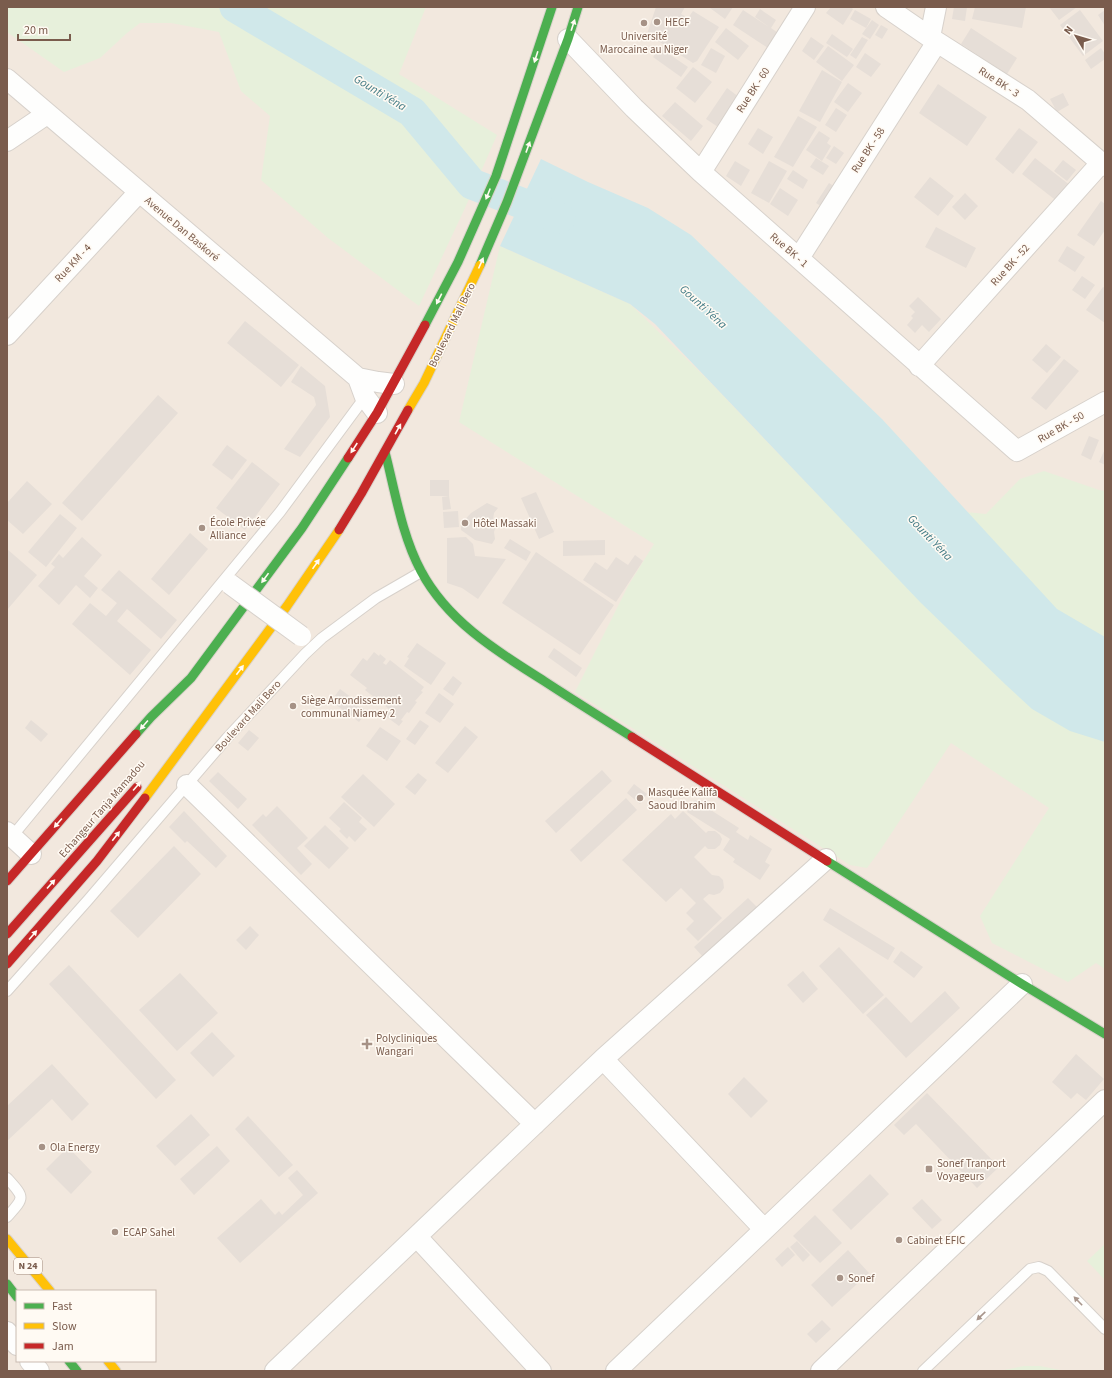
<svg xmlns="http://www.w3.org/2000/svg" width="1112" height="1378" viewBox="0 0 1112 1378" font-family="'Source Sans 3',sans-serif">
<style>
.residential{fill:#f2e8de;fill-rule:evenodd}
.green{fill:#e7f0db}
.water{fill:#d0e8ea}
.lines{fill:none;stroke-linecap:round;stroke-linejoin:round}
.river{stroke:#d0e8ea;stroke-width:31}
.building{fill:#e6ded7}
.lane-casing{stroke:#d7d1cb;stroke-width:12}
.street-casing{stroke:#d7d1cb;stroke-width:22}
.fast-casing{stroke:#d9d2cb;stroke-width:11}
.slow-casing{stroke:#d9d2cb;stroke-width:11}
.jam-casing{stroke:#d9d2cb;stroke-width:11}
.lane{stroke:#fefefd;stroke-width:10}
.street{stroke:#fefefd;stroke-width:20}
.fast{stroke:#4caf50;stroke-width:9}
.slow{stroke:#ffc107;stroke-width:9}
.jam{stroke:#c62828;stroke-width:9}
.street-bridge-casing{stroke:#d7d1cb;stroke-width:22;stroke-linecap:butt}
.street-bridge{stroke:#fefefd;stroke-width:20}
.oneway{fill:#fffaf3}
.oneway2{fill:#a8958b}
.poi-dot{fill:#a69286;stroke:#fffaf3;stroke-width:1.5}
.labels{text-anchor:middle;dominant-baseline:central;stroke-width:3;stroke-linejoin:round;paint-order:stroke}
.shield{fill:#fffaf3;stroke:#a28b7f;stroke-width:1}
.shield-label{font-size:10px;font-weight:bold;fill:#7a5c4d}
.poi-label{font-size:11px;fill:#7a5c4d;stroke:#fffaf3;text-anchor:start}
.street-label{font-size:11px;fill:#7a5c4d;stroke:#fffaf3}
.water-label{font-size:12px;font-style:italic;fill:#437c86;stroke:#fffaf3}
</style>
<rect width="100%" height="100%" fill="#f9f5f0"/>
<path class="residential" d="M7,7H1105V1371H7ZM17,1291H155V1361H17Z"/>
<path class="green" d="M7,7H426L399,74L497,135L465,208L419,306L328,238L261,180L270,116L241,91L219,32L171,23H140L127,33L100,58L64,72L7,32Z
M500,246L630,304L707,379L821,498L986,514L1020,479L1044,471L1099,490L1105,491V969L1096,963L1068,982L992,943L980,916L1049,808L951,743L881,849L867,868L850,865L575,692L628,586L654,544L459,422Z
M1105,1244V1280L1087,1261Z
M1024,1366H1040L1065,1371H999Z"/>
<path class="water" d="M541,159L588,182L648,208L691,235L882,419L1057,609L1105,637V742L1070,731L1032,709L1006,685L921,603L655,324L630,304L500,246Z"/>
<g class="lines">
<path class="river" d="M235,7L412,112L472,184L560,218"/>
</g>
<path class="building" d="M656,7H685L681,14L688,18L693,11L719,27L697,61L693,63L647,34Z
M711,7H733L725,19L710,8Z
M831,7H851L853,9L843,25L826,13Z
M954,7H967L965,21L952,19Z
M975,7H1026L1022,28L972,19Z
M1049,7H1077L1059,20Z
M760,9L776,20L771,28L781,35L771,50L733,25L743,10L769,27L755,17Z
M855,10L871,19L866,28L850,19Z
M1080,10L1103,41L1083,56L1060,25Z
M1105,10V26L1098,15Z
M872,20L879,25L870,39L862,34Z
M881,25L888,29L882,39L875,35Z
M726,28L749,46L738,60L715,42Z
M971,28L1017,58L1007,74L961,44Z
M832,34L853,49L847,57L826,43Z
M811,37L824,46L814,60L802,51Z
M862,37L868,40L856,59L850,55Z
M828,46L854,65L842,81L816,62Z
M660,48L688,67L681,77L653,57Z
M711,48L725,56L716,73L701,65Z
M1101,48L1105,54V59L1091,69L1085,60Z
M865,53L881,64L871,77L856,67Z
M693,67L712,82L695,103L676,88Z
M822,70L842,82L820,122L799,111Z
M848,83L862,93L848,112L834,102Z
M938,84L987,117L967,146L919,113Z
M727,88L739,97L718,127L706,119Z
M1063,93L1069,105L1057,112L1050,99Z
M675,102L703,126L691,141L662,116Z
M836,108L847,115L836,132L825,125Z
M798,116L817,127L793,167L774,157Z
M758,128L773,137L763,154L748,144Z
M1019,128L1038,142L1013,174L995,159Z
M819,131L830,138L827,143L831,146L822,161L806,150Z
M834,146L844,153L836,164L826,158Z
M816,158L829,166L823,175L810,167Z
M1035,158L1071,186L1058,202L1022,174Z
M1063,160L1076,170L1067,181L1054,171Z
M735,161L750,170L741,186L726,176Z
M769,161L787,171L769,203L751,193Z
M793,170L808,180L803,189L787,179Z
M930,177L954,196L938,216L914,197Z
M829,183L837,188L824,208L816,203Z
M780,188L798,200L788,216L770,204Z
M965,193L978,206L965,220L952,207Z
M1101,201L1105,204V230L1094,246L1077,235Z
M936,227L976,248L966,268L925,247Z
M1067,246L1085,257L1075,272L1058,261Z
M1082,276L1095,285L1085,299L1072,290Z
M1103,287L1105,288V323L1086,310Z
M918,297L941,319L929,332L922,325L915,333L907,325L913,318L911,316L915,312L909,306Z
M245,321L299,365L281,387L227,343Z
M1046,344L1061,357L1047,373L1032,360Z
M1064,359L1079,371L1046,410L1031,398Z
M301,366L325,386L330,417L300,457L284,449L316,405L314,397L291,382Z
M158,395L178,413L82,521L62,503Z
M1089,436L1099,440L1091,460L1081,455Z
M227,445L247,460L232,480L212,465Z
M1105,449V465L1099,462Z
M252,462L280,484L245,530L216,508Z
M430,480H449V496H430Z
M27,481L52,504L23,534L7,520V503Z
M536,492L554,532L539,539L521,498Z
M449,496L451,509L443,510L442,497Z
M487,503L498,508L494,513L493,520L497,523L494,532L495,539L492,544L475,540L461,530V524L471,513Z
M458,511L459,527L444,528L443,512Z
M60,514L77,528L46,567L28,552Z
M190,533L208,549L169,595L151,579Z
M82,537L102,555L84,576L98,588L90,598L76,585L59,605L38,586L55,567L51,564L59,554L63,558Z
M466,537L473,544L475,556L506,559L478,599L462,588L447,583V538Z
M510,539L531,552L526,561L504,548Z
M605,540V555L563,556V541Z
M7,549L37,575L7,610Z
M536,552L614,605L580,655L502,603Z
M635,555L643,561L616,602L583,580L595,562L607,570L616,557L628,565Z
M119,570L177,620L161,639L127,609L117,621L151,650L130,675L72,624L90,603L106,616L117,603L101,590Z
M417,643L446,663L431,685L404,666L409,658L407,657Z
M554,648L582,668L576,677L548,657Z
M374,652L379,656L380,654L386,659L383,663L386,665L390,660L424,687L421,691L423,692L415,701L417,702L409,713L407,712L401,720L403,721L399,726L384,715L389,709L365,690L367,688L350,675L363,658L367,661Z
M453,676L462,683L453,696L443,689Z
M340,689L356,701L354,703L367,712L359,722L331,701Z
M439,693L454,704L440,723L425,713Z
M31,720L48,734L41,742L25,728Z
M420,720L429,726L415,745L406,739Z
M465,726L478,737L448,773L435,763Z
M380,727L401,741L387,761L366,746Z
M249,730L259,738L248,751L238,743Z
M602,770L612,781L556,833L545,821Z
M218,772L247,799L238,809L209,781Z
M418,773L427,780L415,795L405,787Z
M363,774L395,804L374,827L341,797Z
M634,784L647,794L640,804L627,793Z
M626,798L637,810L581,862L570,850Z
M695,800L739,828L736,832L748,840L750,835L772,849L765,862L770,865L760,880L733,862L735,859L723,850L730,839L687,812Z
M344,802L362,818L359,822L367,829L355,842L349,836L347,839L339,831L341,829L329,818Z
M277,806L308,838L297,848L312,864L301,875L252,825L263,814L266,817Z
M184,811L227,856L216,868L187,841L185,843L169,827Z
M683,811L706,833L708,831H715L720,835L722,839L720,845L715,849H708L705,846L694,857L712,875L719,876L723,880L724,888L720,893L714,895L709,894L703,899L722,918L698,941L686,929L694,921L686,913L696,903L681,888L666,902L622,860L671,814L675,819Z
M325,825L349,848L329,869L304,846Z
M174,846L201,874L138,938L110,911Z
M748,898L758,908L704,958L694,947Z
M830,908L895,948L888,960L823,920Z
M250,926L259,935L246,950L236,940Z
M839,947L884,995L863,1014L819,966Z
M901,951L923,967L914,978L893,962Z
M69,965L176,1080L156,1099L49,984Z
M803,971L818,989L803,1003L787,985Z
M180,973L218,1013L177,1051L139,1010Z
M945,991L960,1008L906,1058L866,1015L886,997L911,1023Z
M212,1032L235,1056L213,1077L190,1053Z
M1076,1054L1104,1079L1086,1100L1077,1093L1071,1099L1052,1082Z
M52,1064L89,1104L72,1121L52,1099L7,1141V1106Z
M744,1077L768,1101L751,1118L728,1094Z
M927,1093L999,1167L977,1188L916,1124L904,1135L894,1125Z
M191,1114L210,1135L175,1166L156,1146Z
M248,1116L293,1165L279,1177L235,1129Z
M217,1146L230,1161L194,1195L180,1179Z
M68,1147L92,1172L71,1194L46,1169Z
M297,1170L318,1193L240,1263L217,1238L261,1199L275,1215L279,1211L282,1215L303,1195L288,1178Z
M870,1174L889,1194L851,1230L832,1210Z
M922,1199L942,1220L932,1229L912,1208Z
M815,1215L842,1243L820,1263L793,1236Z
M797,1241L810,1255L803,1262L790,1247Z
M788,1247L795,1255L782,1267L775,1259Z
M848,1250L869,1273L832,1307L811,1285Z
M822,1320L831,1329L816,1343L807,1334Z"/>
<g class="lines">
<defs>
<path id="lane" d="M10,839L280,512L365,397
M7,991L88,900L227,738L305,654L322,638L376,598L421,572
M7,1178C25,1198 25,1197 7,1217
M923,1371L1030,1269L1039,1267L1048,1271L1105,1329"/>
<path id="street" d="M886,7L937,42L1028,100L1105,166
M930,37L936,7
M568,39L634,108L701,172L1017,451L1105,402
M7,79L358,378L365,397L377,413
M7,141L47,114
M701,172L805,7
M799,258L937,42
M7,335L139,192
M919,366L1101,163
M358,378L378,382L394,384
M187,785L535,1124
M7,832L31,854
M603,1059L764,1229
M417,1237L541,1371
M7,1332L17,1345
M30,1361L39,1371
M275,1371L603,1059L826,859
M616,1371L1022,984
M821,1371L1105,1100"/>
<path id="fast" d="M480,265L507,202L568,39L578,7
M425,325L458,262L496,176L552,7
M385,452C395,491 402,536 421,571C448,622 498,652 544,681C573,700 602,718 632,737
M136,734L151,717L191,678L302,528L348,458
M827,861L1022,984L1105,1034
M7,1284L17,1297
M69,1361L77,1371"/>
<path id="slow" d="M408,410L424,383L480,265
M145,798L287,606L339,530
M7,1239L50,1291
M108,1361L116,1371"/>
<path id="jam" d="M348,458L377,413L425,325
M339,530L361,494L408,410
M632,737L827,861
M7,881L136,734
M7,934L137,787
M7,964L97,861L145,798"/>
</defs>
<use href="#lane" class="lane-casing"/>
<use href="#street" class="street-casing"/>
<use href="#fast" class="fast-casing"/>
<use href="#slow" class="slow-casing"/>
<use href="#jam" class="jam-casing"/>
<use href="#lane" class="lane"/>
<use href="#street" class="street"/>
<use href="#fast" class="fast"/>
<use href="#slow" class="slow"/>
<use href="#jam" class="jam"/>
<defs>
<path id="street-bridge" d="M230,584L301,636"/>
</defs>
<use href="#street-bridge" class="street-bridge-casing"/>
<use href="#street-bridge" class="street-bridge"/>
</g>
<defs><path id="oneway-solid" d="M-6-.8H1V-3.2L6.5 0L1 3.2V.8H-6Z"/></defs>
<g class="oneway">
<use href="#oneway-solid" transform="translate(573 25) rotate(-72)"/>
<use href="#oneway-solid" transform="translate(536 57) rotate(108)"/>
<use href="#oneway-solid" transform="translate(528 147) rotate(-70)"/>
<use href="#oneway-solid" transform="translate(488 194) rotate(112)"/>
<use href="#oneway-solid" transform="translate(481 263) rotate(-66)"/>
<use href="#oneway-solid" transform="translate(439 299) rotate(117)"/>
<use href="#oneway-solid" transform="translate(398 429) rotate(-61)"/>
<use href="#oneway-solid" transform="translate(354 448) rotate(123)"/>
<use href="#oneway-solid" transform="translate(316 564) rotate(-55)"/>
<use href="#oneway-solid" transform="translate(265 578) rotate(126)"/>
<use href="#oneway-solid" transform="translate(240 670) rotate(-53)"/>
<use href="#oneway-solid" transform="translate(144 725) rotate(131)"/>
<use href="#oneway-solid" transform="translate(137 786) rotate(-49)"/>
<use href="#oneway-solid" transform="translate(58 823) rotate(131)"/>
<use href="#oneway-solid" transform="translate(116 836) rotate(-52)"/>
<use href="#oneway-solid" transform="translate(51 884) rotate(-48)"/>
<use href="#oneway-solid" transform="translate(33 935) rotate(-49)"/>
</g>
<g class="oneway2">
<use href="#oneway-solid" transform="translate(1078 1301) rotate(-134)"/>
<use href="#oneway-solid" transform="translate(981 1316) rotate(136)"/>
</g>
<g class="poi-dot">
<circle cx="657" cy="22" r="4"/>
<circle cx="644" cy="23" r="4"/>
<circle cx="465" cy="523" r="4"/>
<circle cx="202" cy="528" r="4"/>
<circle cx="293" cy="706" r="4"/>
<circle cx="640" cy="798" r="4"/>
<path d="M365 1038h4v4h4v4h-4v4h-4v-4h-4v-4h4z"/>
<circle cx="42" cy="1147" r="4"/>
<rect x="925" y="1165" width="8" height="8" rx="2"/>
<circle cx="115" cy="1232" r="4"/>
<circle cx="899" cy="1240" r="4"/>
<circle cx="840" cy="1278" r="4"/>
</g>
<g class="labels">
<rect class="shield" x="14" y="1258" width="28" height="16" rx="3"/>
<g class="shield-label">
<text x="28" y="1266">N 24</text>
</g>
<g class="poi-label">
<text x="665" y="22">HECF</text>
<text x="644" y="36" text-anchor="middle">Université<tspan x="644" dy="13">Marocaine au Niger</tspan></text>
<text x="210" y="522">École Privée<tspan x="210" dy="13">Alliance</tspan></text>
<text x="473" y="523">Hôtel Massaki</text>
<text x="301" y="700">Siège Arrondissement<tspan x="301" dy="13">communal Niamey 2</tspan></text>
<text x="648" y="792">Masquée Kalifa<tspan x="648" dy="13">Saoud Ibrahim</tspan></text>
<text x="376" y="1038">Polycliniques<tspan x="376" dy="13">Wangari</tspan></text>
<text x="50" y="1147">Ola Energy</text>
<text x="937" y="1163">Sonef Tranport<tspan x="937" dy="13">Voyageurs</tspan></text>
<text x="123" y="1232">ECAP Sahel</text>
<text x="907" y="1240">Cabinet EFIC</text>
<text x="848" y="1278">Sonef</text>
</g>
<g class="street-label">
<text transform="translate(999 82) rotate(33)">Rue BK - 3</text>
<text transform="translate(753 90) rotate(-57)">Rue BK - 60</text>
<text transform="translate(868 150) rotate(-57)">Rue BK - 58</text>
<text transform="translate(182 229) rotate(40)">Avenue Dan Baskoré</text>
<text transform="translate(789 250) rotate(41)">Rue BK - 1</text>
<text transform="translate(73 263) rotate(-47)">Rue KM - 4</text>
<text transform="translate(1010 265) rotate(-48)">Rue BK - 52</text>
<text transform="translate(452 325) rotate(-64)">Boulevard Mali Bero</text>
<text transform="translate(1061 427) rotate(-30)">Rue BK - 50</text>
<text transform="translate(248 716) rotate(-48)">Boulevard Mali Bero</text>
<text transform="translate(102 809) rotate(-49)">Echangeur Tanja Mamadou</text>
</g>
<g class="water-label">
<text transform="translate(380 93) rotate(31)">Gounti Yéna</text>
<text transform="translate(703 307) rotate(42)">Gounti Yéna</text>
<text transform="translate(930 538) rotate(46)">Gounti Yéna</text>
</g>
</g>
<rect width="1112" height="1378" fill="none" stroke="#7a5c4d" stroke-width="16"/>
<rect x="16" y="1290" width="140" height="72" fill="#fffaf3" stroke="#cabbb1"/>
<rect x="24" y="1303" width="20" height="6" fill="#4caf50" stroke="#cabbb1"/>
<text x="52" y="1310" font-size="12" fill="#7a5c4d">Fast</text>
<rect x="24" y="1323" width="20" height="6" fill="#ffc107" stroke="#cabbb1"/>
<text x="52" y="1330" font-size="12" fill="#7a5c4d">Slow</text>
<rect x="24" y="1343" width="20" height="6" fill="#c62828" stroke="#cabbb1"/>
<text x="52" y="1350" font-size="12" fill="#7a5c4d">Jam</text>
<g transform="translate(1076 36) rotate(308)" stroke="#fffaf3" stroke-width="3" paint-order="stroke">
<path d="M0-3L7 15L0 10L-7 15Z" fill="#7a5c4d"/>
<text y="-6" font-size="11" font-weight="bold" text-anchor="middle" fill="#7a5c4d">N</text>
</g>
<path d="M18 34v6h52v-6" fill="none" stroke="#7a5c4d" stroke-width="2"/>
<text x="24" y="34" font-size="12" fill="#7a5c4d" stroke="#fffaf3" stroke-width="3" paint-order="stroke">20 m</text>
</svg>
